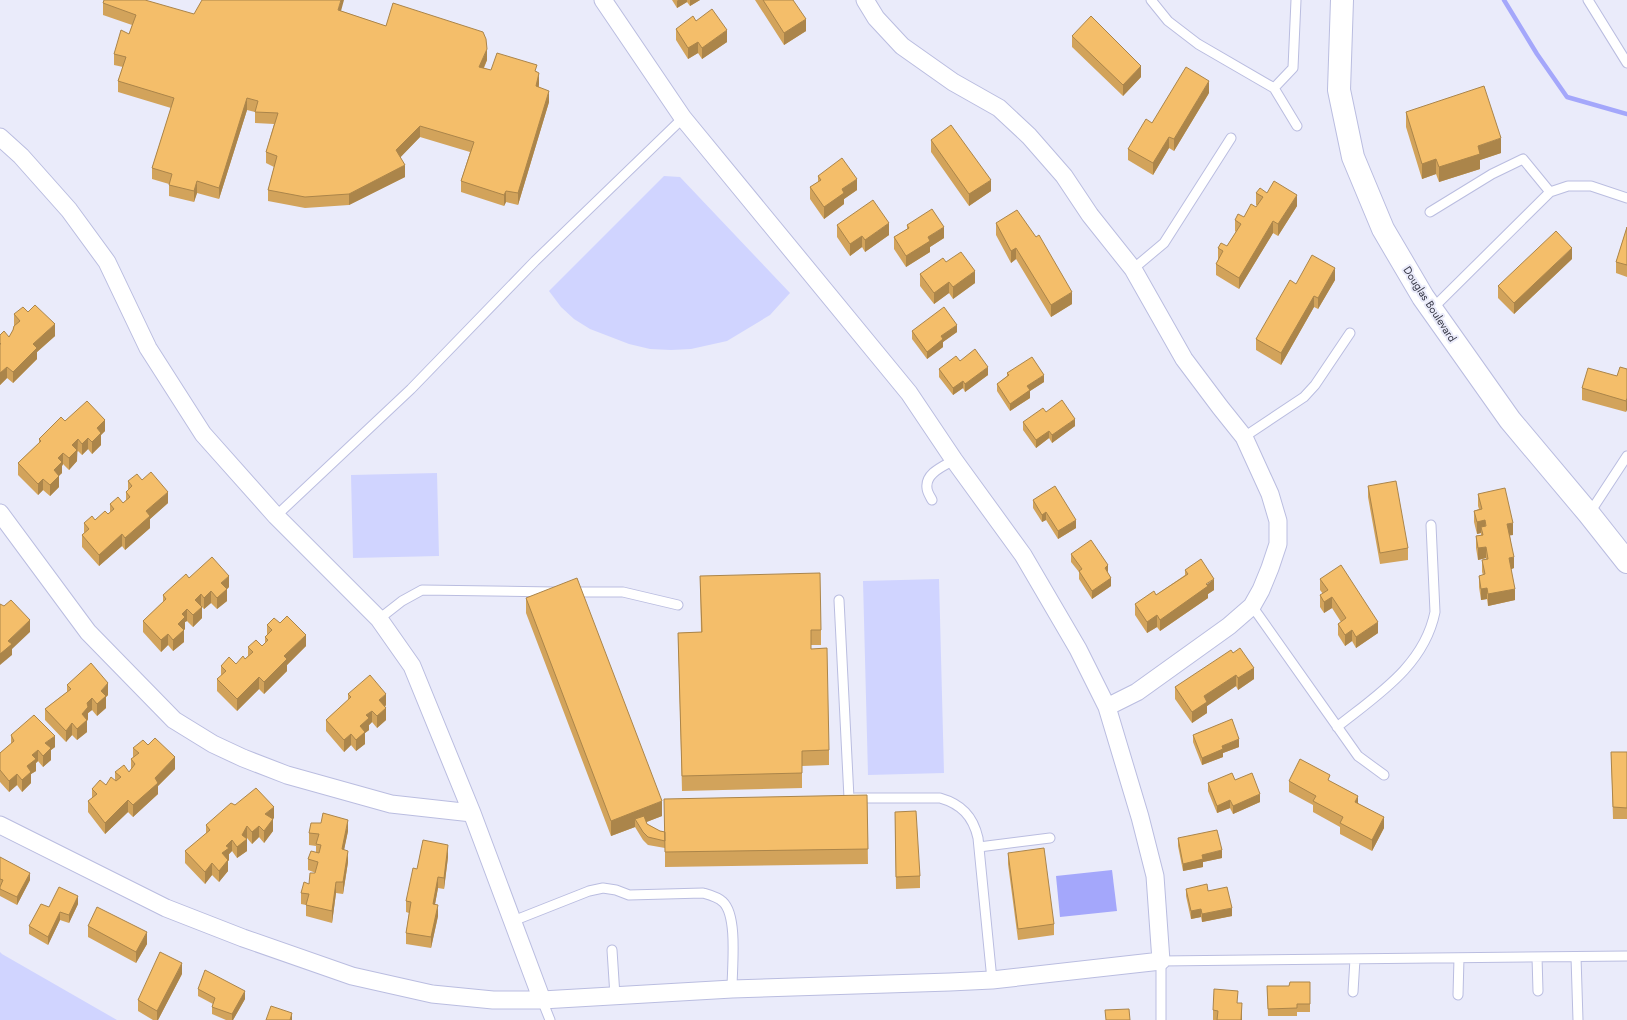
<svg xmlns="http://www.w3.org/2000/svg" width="1627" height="1020" viewBox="0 0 1627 1020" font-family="Jost,sans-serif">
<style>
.green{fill:#d0d4ff}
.water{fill:#a4a7fb}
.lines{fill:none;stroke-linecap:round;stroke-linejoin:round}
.stream{stroke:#a4a7fb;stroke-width:4.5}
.lane-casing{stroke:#babde0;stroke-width:11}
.street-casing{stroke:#babde0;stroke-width:19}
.secondary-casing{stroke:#babde0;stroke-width:24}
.lane{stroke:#fff;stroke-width:9}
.street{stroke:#fff;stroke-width:17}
.secondary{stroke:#fff;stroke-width:22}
.wall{fill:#d2a35b}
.shaded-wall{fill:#ab854a}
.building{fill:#f4be6a;stroke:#ab854a}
.labels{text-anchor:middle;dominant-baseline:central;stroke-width:4;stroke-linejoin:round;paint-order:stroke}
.street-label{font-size:11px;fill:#353644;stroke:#eaebfa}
</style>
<rect width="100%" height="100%" fill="#eaebfa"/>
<path class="green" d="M664,176L680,177L790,293L770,315L727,341L691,349L671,350L650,349L629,344L590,329L574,319L561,307L549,291Z
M437,473L439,556L353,558L351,475Z
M939,579L944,773L868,775L863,581Z
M0,952L2,954L117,1020H0Z"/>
<path class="water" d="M1112,870L1117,911L1060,917L1056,876Z"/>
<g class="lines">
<path class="stream" d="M1504,0L1537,54L1567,97L1627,114"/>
<defs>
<path id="lane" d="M1151,0L1168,21L1198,44L1274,88L1297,126
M1588,0L1627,63
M1274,88L1293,68L1296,0
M1430,212L1492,174L1523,159L1550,192
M1133,269L1164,243L1231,138
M1432,309L1550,192L1568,186H1591L1627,198
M1244,437L1304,397L1315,385L1350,333
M932,500C930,496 927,492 927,488C925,473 944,466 954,460
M1589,514L1627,456
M276,516L411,389L535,261L683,118
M571,592H623L678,605
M839,600L849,798
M1252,606L1358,756L1384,775
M379,619L402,601L422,590L554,592
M1337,727C1377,695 1424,666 1435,612L1431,525
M855,798H940C961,804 973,816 978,838L992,980
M979,847L1050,838
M513,921L589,891L603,888L616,890L629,895L703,893C710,895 718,897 723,902C738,916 732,968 732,989
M612,950L615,996
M1537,957L1538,991
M1576,957L1578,1020
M1353,992L1355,959
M1458,995L1459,958
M542,1000L550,1020
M1161,1020V961L1627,956"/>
<path id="street" d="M865,0L876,18L902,46L953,82L999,108L1029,136L1064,176L1090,215L1133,269L1184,359L1220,407L1244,437L1270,494L1278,521V544L1270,568L1261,590L1252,606L1229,626L1137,692L1107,707
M0,137L21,156L69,210L107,262L148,348L203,434L276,516L379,619L412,666L472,813L542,1000
M0,513L88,632L174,720L213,744L243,758L287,775L391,804L472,813
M0,825L166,908L243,938L352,976L432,994L493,1000H542L732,989L950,982L992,980L1161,961L1155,876L1140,817L1107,707L1078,649L1023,555L954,460L909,393L683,118L603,0"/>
<path id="secondary" d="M1342,0L1339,90L1353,157L1383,229L1423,297L1510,420L1589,514L1627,562"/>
</defs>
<use href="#lane" class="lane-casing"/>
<use href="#street" class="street-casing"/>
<use href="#secondary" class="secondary-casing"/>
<use href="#lane" class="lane"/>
<use href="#street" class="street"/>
<use href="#secondary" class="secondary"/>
</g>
<path class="wall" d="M672,0H700L690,6L687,2L677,8Z
M755,0H793L806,31L784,45Z
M103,3L194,14L341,11L487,60L484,68L491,70L537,71L539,84V87L549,102L518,205L506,202L504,206L461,192V181L470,152L420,137L400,157L405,177L349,205L305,208L268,201V190L274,167L266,163V152L274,124L255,123V112L247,110L219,199L197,193L194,202L169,196V184L152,179V168L171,108L118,92V81L123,67L114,65V54L129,34L132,25L103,15Z
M696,21L727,42L702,59L698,53L688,59L676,40V29Z
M1072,36L1141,77L1123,96L1072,47Z
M1209,93L1174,151L1169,148L1153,175L1128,160V149Z
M1406,112L1501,153L1480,160V169L1439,182L1436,174L1422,179L1406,127Z
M931,140L991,191L969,206L931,152Z
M818,176L857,190L844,199V204L824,219L810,199V187L818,182Z
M1256,193H1267L1297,206L1278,236L1273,233L1239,289L1216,275V264L1218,260V248L1227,246L1236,232L1235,231V220L1244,217L1256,207L1258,206L1256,205Z
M996,223L1072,304L1051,317L1016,259L1011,263L996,235Z
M837,225L889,235L865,252L862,247L850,256L837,237Z
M907,225L944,238L930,247V252L906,267L894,249V237L907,229Z
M1627,227V277L1616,273V262Z
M1572,259L1514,314L1498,298V286Z
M946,262L975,283L953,299L949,293L934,304L920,286V274Z
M1335,280L1318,309L1314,307L1281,365L1256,350V339L1296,284Z
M28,312L55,336L37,352V359L13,383L7,378L0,385V335L9,337L13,330L14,326V314Z
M912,331L957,332L943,342V347L927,359L912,339Z
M960,361L988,375L965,392L963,388L953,395L939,377V369Z
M1627,369L1626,412L1582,400V388L1617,376Z
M1007,373L1044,382L1030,391V398L1010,411L997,391V384L1007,376Z
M1046,412L1075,426L1052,443L1049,438L1036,448L1023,430V422Z
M65,421L105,431L101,435V445L92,454L88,449L82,455L78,451L77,452V461L69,470L63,464L62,466V473L59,475V487L50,496L43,490L38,495L18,475V463L39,443V439Z
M142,480L168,503L150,519V528L125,550L122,546L99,566L82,547V535L84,533V523L95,520L108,514L110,512V504L123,503L126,500V492L128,490V481Z
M1368,486L1408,548V560L1380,564L1368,497Z
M1478,494L1513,535H1510L1514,568L1511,569L1515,600L1488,606L1487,599L1481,600L1479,587V576L1483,575L1482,572V560L1486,559V558L1478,560L1476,548V536L1481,535V533L1477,534L1474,522V511L1479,509L1478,506Z
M1033,500L1076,528L1058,539L1046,520L1042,522L1033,508Z
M1071,554L1108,573L1111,586L1092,599L1079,579V572L1071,562Z
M1185,570L1214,590L1208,594V598L1160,631L1157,627L1147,633L1135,615V604L1156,595L1185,575Z
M700,576L821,630V645H811V649L829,750V765L802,766V788L682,791L678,633L701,632Z
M189,578L229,587L227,589V601L217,609L211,603L204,609L201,606L202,618L193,627L187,621L185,622V629L184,630V642L173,651L168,645L161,652L143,632V621L163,602V595Z
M1320,579L1378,633L1356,648L1352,641L1345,646L1338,635V624L1341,622L1332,608L1324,613L1320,607V595L1323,594L1320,590Z
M526,598L662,816L646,822L647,824L660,831L665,832L867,795L868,864L665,867V835V848L648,845L643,840L635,827L611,836L526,613Z
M280,623L306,646L287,665V671L264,694L259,689L237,711L217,691V679L221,676V666L236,664L245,659L248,656V647L262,646L265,643V637L267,635V625Z
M1233,653L1254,679L1238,690L1236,686L1207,706V713L1192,723L1175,699V687Z
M67,685L108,695L106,697V708L97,716L92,710L88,713V719L87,721V732L77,740L72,735L66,742L45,720V709L67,692Z
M348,694L386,705L385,707L386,720L377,728L372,722L369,725V730L365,733V744L356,751L351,745L344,752L326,731V720L348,700Z
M11,735L55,747L51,750V760L43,767L38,761L36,763V771L31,774V783L22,792L17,785L9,792L0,782V753L11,744Z
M1193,735L1239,747L1223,753V757L1202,765L1193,742Z
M133,748L175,769L158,786V794L133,817L128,812L105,834L88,812V801L92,798V789L106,785L115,780V772H129L131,769V759L133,758Z
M1611,752H1627V819H1613Z
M1235,780L1260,802L1233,814L1230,808L1217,813L1208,791V783Z
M1289,781H1330L1358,803L1384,828L1372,851L1340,834V827L1313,812V805L1289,792Z
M895,812L920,876V888L896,889Z
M274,818L273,819V831L264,843L259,837L252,844L247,838L246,839L247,851L237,858L232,851L229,854V860L228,861V871L219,882L212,875L205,884L185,863V851L206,834V825Z
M348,831L344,849L348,862L343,894L336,893L332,923L306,916V905L301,904V893L309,884L316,873L308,870V859L316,852V846L309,845V833Z
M1178,838L1222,858L1203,862V867L1183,871L1178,846Z
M1008,853L1054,924V935L1018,940L1008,864Z
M0,857L30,880L17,905L0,896Z
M448,857L444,889L438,888L435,904L438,916L431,948L406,944V933L409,913L406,912V901L417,869Z
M1186,889L1208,891L1232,916L1202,922L1201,917L1191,919L1186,896Z
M78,904L69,923L60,920L48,945L29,934V926L49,907Z
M88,926L147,944L136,963L88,937Z
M182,974L158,1020H153L138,1011V1000Z
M1310,982V1012H1297V1016H1268L1267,986H1289Z
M198,989L245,999L233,1020H226L212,1014V1007L213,1004L198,996Z
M1238,1003L1242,1014V1020H1213V1010Z"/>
<path class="shaded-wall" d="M341,0H344L338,22V10Z
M678,0H687V2L677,8V1Z
M690,0H700L690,6Z
M806,19V31L784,45V33Z
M727,30V42L702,59V48Z
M698,42V53L688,59V48Z
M487,49V60L479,78V67Z
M1141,66V77L1123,96V85Z
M539,73V84L536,98V86Z
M1209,81V93L1174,151V139Z
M549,91V102L518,205V193Z
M247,98V110L219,199V188Z
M420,126V137L396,162V150Z
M1169,137V148L1153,175V163Z
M1501,138V153L1480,160V169L1439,182V167L1478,146Z
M1436,159V174L1422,179V164Z
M405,165V177L349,205V194Z
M857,179V190L844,199V204L824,219V207L842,189Z
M991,180V191L969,206V194Z
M197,181V193L194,202V191Z
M506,191V202L504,206V195Z
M1297,195V206L1278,236V224Z
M1273,221V233L1239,289V278Z
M889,223V235L865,252V240Z
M944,227V238L930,247V252L906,267V256L928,237Z
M862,236V247L850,256V244Z
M1016,248V259L1011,263V251Z
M1572,248V259L1514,314V303Z
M1335,268V280L1318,309V298Z
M975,271V283L953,299V287Z
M949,282V293L934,304V293Z
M1072,292V304L1051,317V305Z
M1314,296V307L1281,365V353Z
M55,324V336L37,352V359L13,383V372L33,344Z
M957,325V332L943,342V347L927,359V352L941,336Z
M7,367V378L0,385V373Z
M988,367V375L965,392V384Z
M1044,375V382L1030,391V398L1010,411V404L1027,386Z
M963,381V388L953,395V388Z
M1627,398V410L1626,412V401Z
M1075,419V426L1052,443V435Z
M105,420V431L101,435V445L92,454V442L97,428Z
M1049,431V438L1036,448V440Z
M88,438V449L82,455V444Z
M78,439L77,461L69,470V458L72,445Z
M63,453V464L62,466V473L54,481V470L58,458Z
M59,476V487L50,496V485Z
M43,479V490L38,495V484Z
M168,492V503L150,519V528L125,550V538L146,511Z
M1046,512V520L1042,522V515Z
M1076,520V528L1058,539V531Z
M1485,520V532L1481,527V533L1477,534V522Z
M1513,523V535L1507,536V524Z
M122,534V546L99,566V555Z
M1486,547V558L1478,560V548Z
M1514,557V568L1509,570V558Z
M1108,565V573L1105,568Z
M229,576V587L223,593L227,589V601L217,609V598L221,583Z
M1111,578V586L1092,599V591Z
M1214,579V590L1208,594V598L1160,631V620Z
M1487,588V599L1481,600V589Z
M1515,589V600L1488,606V594Z
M211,591V603L204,609V598Z
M201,594V606L195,611V600Z
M1332,597V608L1324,613V602Z
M202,607V618L193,627V615Z
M187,609V621L185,622V629L184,630V642L173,651V640L178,624L182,614Z
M1157,615V627L1147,633V622Z
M30,620V632L12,649V655L0,665V654L8,641Z
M1378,622V633L1356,648V637Z
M1352,630V641L1345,646V635Z
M168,634V645L161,652V640Z
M306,635V646L287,665V671L264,694V682L284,656Z
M1254,668V679L1238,690V678Z
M1236,675V686L1207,706V713L1192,723V712L1204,696Z
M259,677V689L237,711V699Z
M108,683V695L106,697V708L97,716V704L101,691Z
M386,694V705L379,712V700Z
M92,698V710L88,713V719L87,721V732L77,740V729L87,703Z
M386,708V720L377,728V716Z
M372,711V722L369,725V730L365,733V744L356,751V740L360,726L366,715Z
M72,723V735L66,742V731Z
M351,734V745L344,752V740Z
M55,736V747L51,750V760L43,767V756L45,743Z
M1239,739V747L1223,753V757L1202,765V758L1222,746Z
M38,750V761L36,763V771L31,774V783L22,792V780L27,766L32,755Z
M175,757V769L158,786V794L133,817V805L155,778Z
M17,774V785L9,792V781Z
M1260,794V802L1233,814V806Z
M1358,796V807L1355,802Z
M128,800V812L105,834V823Z
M1230,800V808L1217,813V806Z
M662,801V816L639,825L635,819V827L611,836V821Z
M274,807V818L265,826V814Z
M1384,817V828L1372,851V840Z
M273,819V831L264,843V831Z
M348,820V831L342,860V849Z
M247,826V838L245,841L247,839V851L237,858V847L242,835Z
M259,826V837L252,844V832Z
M232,840V851L229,854V860L228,861V871L219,882V871L222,853L226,846Z
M448,845V857L444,889V878Z
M1222,850V858L1203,862V867L1183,871V864L1202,855Z
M348,851V862L343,894V882Z
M212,863V875L205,884V872Z
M30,873V880L17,905V897Z
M438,877V888L433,915V904Z
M336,882V893L332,923V911Z
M78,896V904L69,923V915Z
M438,905V916L431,948V937Z
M1232,908V916L1202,922V914Z
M1201,909V917L1191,919V911Z
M60,912V920L48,945V937Z
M147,932V944L136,963V952Z
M182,963V974L158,1020H157V1011Z
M245,991V999L233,1020H232V1014Z
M1242,1003V1020H1241Z
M292,1013V1020H290Z"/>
<path class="building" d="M104,0H145L194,14L202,0H341L338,10L386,26L393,3L483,32L486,39L487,49L479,67L491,70L497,53L537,65L535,71L539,73L536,86L549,91L518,193L506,191L504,195L461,181L474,142L420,126L396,150L405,165L349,194L305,197L268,190L277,156L266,152L278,113L255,112L258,101L247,98L219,188L197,181L194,191L169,185L172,174L152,168L174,98L118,81L126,57L114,54L121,30L129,34L136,15L103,3Z
M763,0H793L806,19L784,33Z
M712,9L727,30L702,48L698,42L688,48L676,29L693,16L696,21Z
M1091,16L1141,66L1123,85L1072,36Z
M1186,67L1209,81L1174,139L1169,137L1153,163L1128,149L1146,119L1152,123Z
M1484,86L1501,138L1478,146L1480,154L1439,167L1436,159L1422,164L1406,112Z
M951,125L991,180L969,194L931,140Z
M842,158L857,179L842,189L844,193L824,207L810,187L821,180L818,176Z
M1274,181L1297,195L1278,224L1273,221L1239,278L1216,264L1223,251L1218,248L1221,243L1227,246L1241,224L1235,220L1238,214L1244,217L1251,204L1256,207L1263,197L1256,193L1260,188L1267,193Z
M873,200L889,223L865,240L862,236L850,244L837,225Z
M932,209L944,227L928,237L930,241L906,256L894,237L909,228L907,225Z
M1017,210L1036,237L1039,235L1072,292L1051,305L1016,248L1011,251L996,223Z
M1627,227V265L1616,262Z
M1556,231L1572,248L1514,303L1498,286Z
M961,252L975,271L953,287L949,282L934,293L920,274L943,258L946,262Z
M1312,255L1335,268L1318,298L1314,296L1281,353L1256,339L1290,280L1296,284Z
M35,305L55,324L33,344L37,348L13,372L7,367L0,373V344H1L0,343V335L4,331L9,337L13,330L14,326L20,321L14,314L23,307L28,312Z
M944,307L957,325L941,336L943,339L927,352L912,331Z
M975,349L988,367L965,384L963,381L953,388L939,369L956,356L960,361Z
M1032,357L1044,375L1027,386L1030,390L1010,404L997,384L1009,375L1007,373Z
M1620,367L1627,369V398L1626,401L1582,388L1588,368L1617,376Z
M1062,400L1075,419L1052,435L1049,431L1036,440L1023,422L1043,408L1046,412Z
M87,401L105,420L97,428L101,433L92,442L88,438L82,444L78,439L72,445L77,450L69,458L63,453L58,458L62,462L54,470L59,476L50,485L43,479L38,484L18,463L41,441L39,439L61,417L65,421Z
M151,472L168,492L146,511L150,516L125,538L122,534L99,555L82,535L89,529L84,523L92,516L95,520L105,511L108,514L114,509L110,504L118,497L123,503L130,497L126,492L132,486L128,481L137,474L142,480Z
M1396,481L1408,548L1380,553L1368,486Z
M1055,486L1076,520L1058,531L1046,512L1042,515L1033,500Z
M1505,488L1513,523L1507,524L1514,557L1509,558L1515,589L1488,594L1487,588L1481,589L1479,576L1485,574L1482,560L1488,559L1486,547L1478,548L1476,536L1483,535L1481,527L1486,526L1485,520L1477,522L1474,511L1482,509L1478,494Z
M1091,540L1108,565L1105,568L1111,578L1092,591L1079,571L1082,569L1071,554Z
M212,557L229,576L221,583L227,589L217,598L211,591L204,598L201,594L195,600L202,607L193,615L187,609L182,614L185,617L178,624L184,630L173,640L168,634L161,640L143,621L166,599L163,595L186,574L189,578Z
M1201,559L1214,579L1206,584L1208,586L1160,620L1157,615L1147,622L1135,604L1154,591L1156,595L1188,574L1185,570Z
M1341,565L1378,622L1356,637L1352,630L1345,635L1338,624L1346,618L1332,597L1324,602L1320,595L1328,590L1320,579Z
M820,573L821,630H811V649L827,648L829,750L802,751V773L682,776L678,633L702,632L700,576Z
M577,578L662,801L611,821L526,598Z
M11,600L30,620L8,641L12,644L0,654V604L4,606Z
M287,616L306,635L284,656L287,659L264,682L259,677L237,699L217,679L226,671L221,666L229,657L236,664L243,656L245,659L253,652L248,647L256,640L262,646L268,640L265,637L272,630L267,625L274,618L280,623Z
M1240,648L1254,668L1238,678L1236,675L1204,696L1207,702L1192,712L1175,687L1231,650L1233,653Z
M91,663L108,683L101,691L106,696L97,704L92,698L87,703L88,707L82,714L87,720L77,729L72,723L66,731L45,709L71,689L67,685Z
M370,675L386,694L379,700L386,708L377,716L372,711L366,715L369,718L360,726L365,732L356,740L351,734L344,740L326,720L351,697L348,694Z
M34,715L55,736L45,743L51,748L43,756L38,750L32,755L36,759L27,766L31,772L22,780L17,774L9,781L0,770V753L14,741L11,735Z
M1232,719L1239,739L1222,746L1223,749L1202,758L1193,735Z
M155,738L175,757L155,778L158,783L133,805L128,800L105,823L88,801L97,794L92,789L100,780L106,785L111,777L116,781L121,777L115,772L124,765L129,772L135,764L131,759L139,753L133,748L143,740L148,745Z
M1611,752H1627V808L1613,807Z
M1300,759L1330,775L1328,780L1358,796L1355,802L1384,817L1372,840L1340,823L1343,817L1313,801L1316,796L1289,781Z
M1232,773L1235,780L1252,773L1260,794L1233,806L1230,800L1217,806L1208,783Z
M256,788L274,807L265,814L273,819L264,831L259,826L252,832L247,826L242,835L247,839L237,847L232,840L226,846L229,848L222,853L228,860L219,871L212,863L205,872L185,851L210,830L206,825L231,803L235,805Z
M867,795L868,849L665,852L664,799Z
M916,811L920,876L896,877L895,812Z
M323,813L348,820L342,849L348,851L343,882H336L332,911L306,905L309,894L301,893L304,882L309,884L310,873H315L318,862L308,859L311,851L319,853L321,845L316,844L319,834L309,833L311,823H321Z
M644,816L647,824L660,831L665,832V841L648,837L643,832L635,819Z
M1217,830L1222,850L1202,855L1203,859L1183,864L1178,838Z
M423,840L448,845L444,878L438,877L433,904L438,905L431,937L406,933L411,902L406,901L413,868L417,869Z
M1044,848L1054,924L1018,929L1008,853Z
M0,857L30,873L17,897L0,889V887L3,880L0,879Z
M1207,884L1208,891L1227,887L1232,908L1202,914L1201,909L1191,911L1186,889Z
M59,887L78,896L69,915L60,912L48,937L29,926L41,904L49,907Z
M97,907L147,932L136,952L88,926Z
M160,952L182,963L157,1011L138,1000Z
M205,970L245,991L232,1014L212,1007L215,998L198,989Z
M1290,982H1310V1004H1297V1008L1268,1009L1267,986H1289Z
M1214,989L1238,991L1237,1003H1242L1241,1020H1217L1218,1011L1213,1010Z
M271,1006L292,1013L290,1020H266Z
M1129,1009L1130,1020H1106L1105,1010Z"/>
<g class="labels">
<g class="street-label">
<text transform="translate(1430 304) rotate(57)">Douglas Boulevard</text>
</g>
</g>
</svg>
